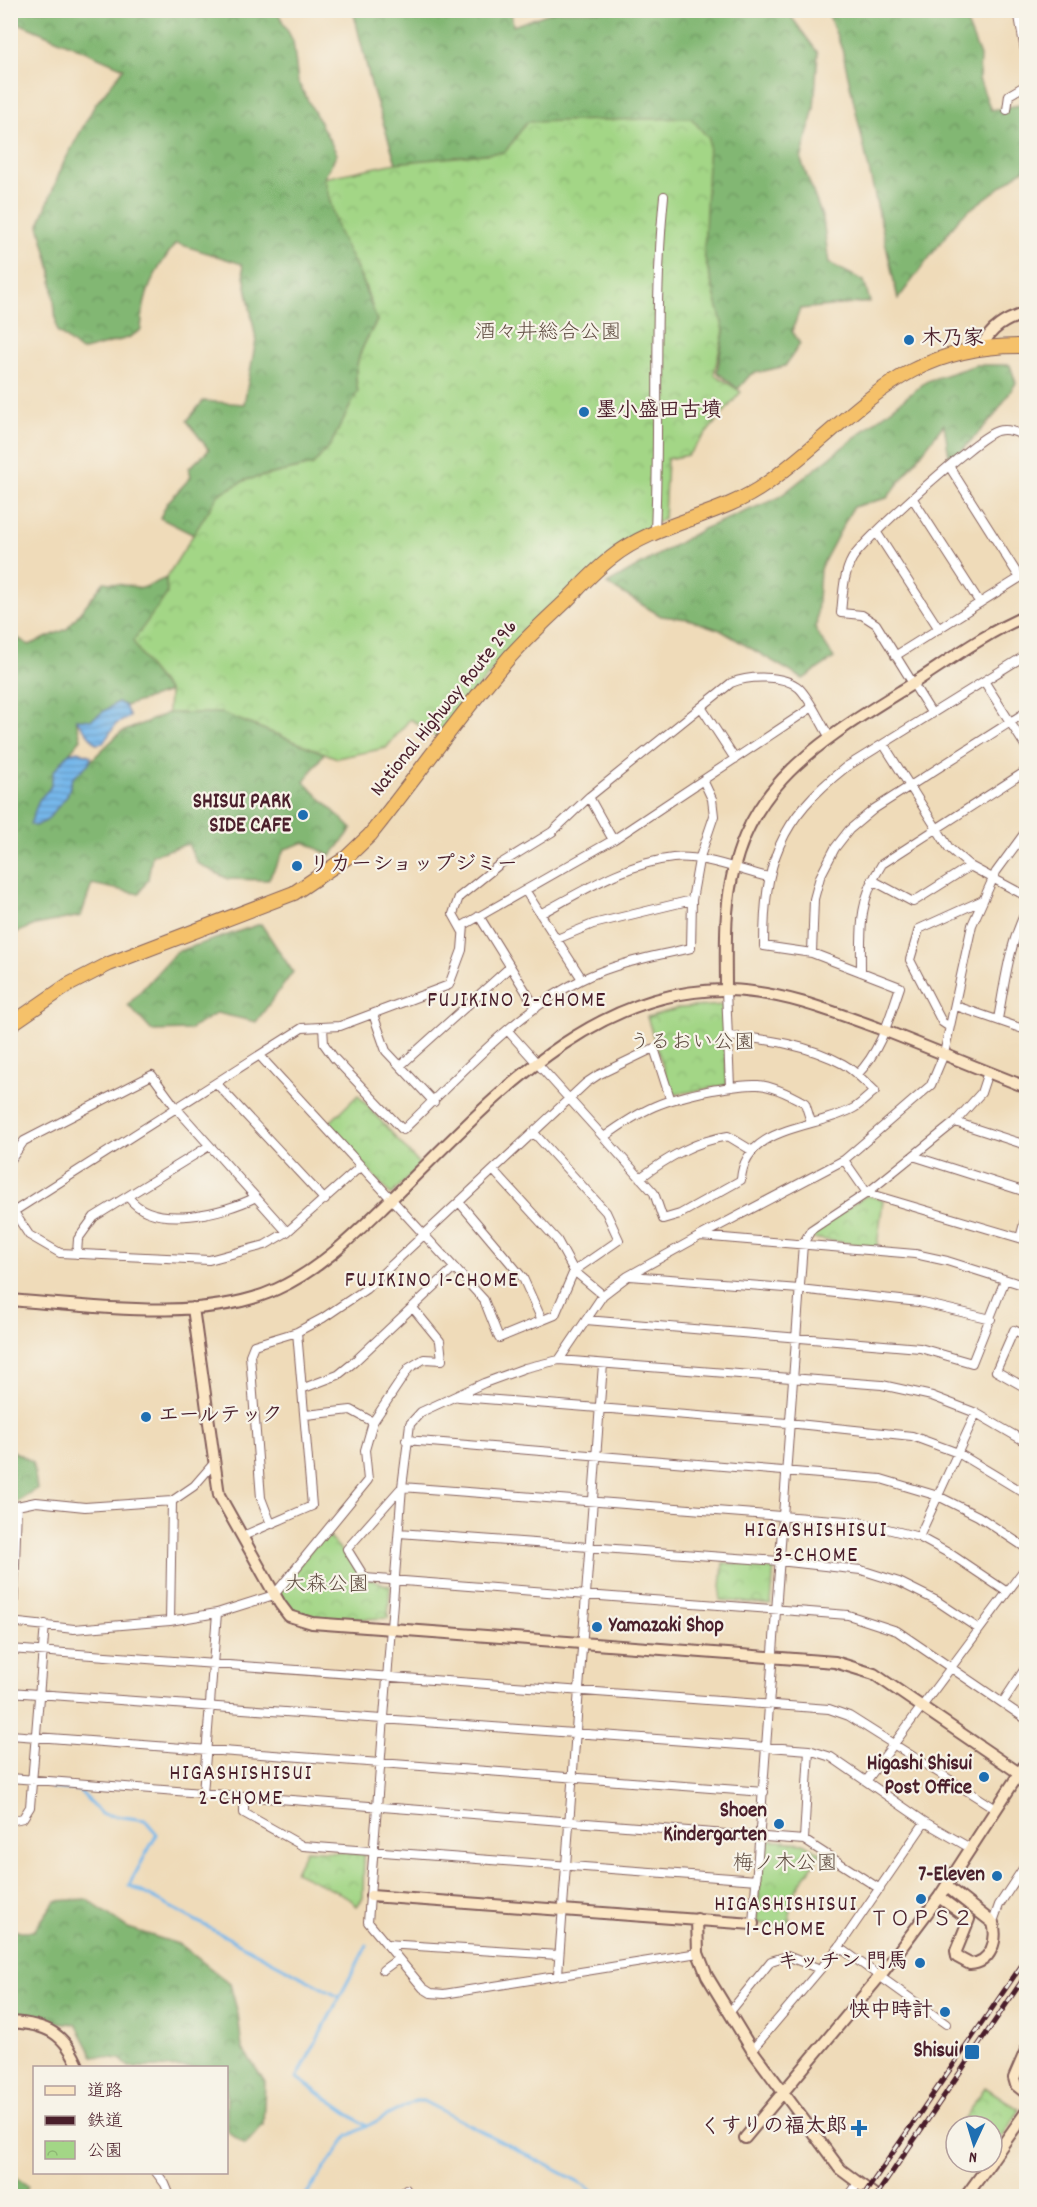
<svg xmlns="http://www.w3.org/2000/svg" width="1037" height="2207" viewBox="0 0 1037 2207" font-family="Dekko,'Klee One',sans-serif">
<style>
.forest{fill:url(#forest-crowns);stroke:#666b4f;stroke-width:1.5}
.park{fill:url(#park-crowns);stroke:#767a58;stroke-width:1.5}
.water{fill:url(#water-rules);stroke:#606c8b;stroke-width:1.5}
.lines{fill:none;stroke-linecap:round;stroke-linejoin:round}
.stream{stroke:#76b8eb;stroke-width:3}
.street-casing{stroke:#84615d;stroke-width:10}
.secondary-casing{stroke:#84615d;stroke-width:14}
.highway-casing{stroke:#84615d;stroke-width:16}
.street{stroke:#fff;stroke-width:8}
.secondary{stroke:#fbe6c4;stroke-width:10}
.highway{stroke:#f5c16b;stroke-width:14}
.rail-casing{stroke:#4a1f2b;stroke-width:5}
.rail{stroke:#f7f3e8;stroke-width:3;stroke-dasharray:9;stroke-linecap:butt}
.poi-dot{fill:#1f6fb2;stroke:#f7f3e8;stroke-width:2}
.labels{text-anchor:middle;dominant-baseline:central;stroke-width:4.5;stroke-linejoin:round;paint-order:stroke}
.park-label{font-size:21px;fill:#604d42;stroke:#f7f3e8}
.poi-label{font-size:21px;font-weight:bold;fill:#4a1f2b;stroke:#f7f3e8;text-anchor:end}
.street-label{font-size:21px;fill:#4a1f2b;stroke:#f7f3e8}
.neighbourhood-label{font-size:22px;letter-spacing:1.5px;fill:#4a1f2b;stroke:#f7f3e8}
</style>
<defs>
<pattern id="forest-crowns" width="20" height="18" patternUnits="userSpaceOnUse" patternTransform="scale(1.5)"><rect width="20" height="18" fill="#82b773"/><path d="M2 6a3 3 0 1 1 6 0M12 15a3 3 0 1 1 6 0" fill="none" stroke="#6c945f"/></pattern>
<pattern id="park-crowns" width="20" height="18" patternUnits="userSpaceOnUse" patternTransform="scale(1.5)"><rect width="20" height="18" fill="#a3d686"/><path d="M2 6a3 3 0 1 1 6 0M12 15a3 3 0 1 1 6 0" fill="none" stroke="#8eb774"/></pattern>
<pattern id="water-rules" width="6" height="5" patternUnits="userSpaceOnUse" patternTransform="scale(1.5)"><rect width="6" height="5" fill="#76b8eb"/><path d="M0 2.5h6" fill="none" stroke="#6395bf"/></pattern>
</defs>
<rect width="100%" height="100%" fill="#f7f3e8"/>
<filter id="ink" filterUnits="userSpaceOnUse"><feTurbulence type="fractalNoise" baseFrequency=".0167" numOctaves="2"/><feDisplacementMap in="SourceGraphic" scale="12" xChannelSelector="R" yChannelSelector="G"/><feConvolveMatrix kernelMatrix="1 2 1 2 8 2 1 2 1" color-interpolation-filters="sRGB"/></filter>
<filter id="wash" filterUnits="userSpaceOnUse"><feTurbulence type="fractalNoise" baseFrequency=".008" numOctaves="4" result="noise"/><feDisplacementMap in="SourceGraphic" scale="24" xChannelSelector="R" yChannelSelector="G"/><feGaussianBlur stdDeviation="1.35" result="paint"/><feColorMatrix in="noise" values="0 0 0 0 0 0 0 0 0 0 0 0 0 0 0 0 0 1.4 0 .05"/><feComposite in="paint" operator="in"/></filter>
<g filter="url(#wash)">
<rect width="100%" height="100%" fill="#efdbb9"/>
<path class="forest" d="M11,10L277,11L293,41L298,82L337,154L324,178L377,321C364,343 351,365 358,391L331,444L313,465L246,480L219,494L194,535L160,518L167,503L191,477L189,468L209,450L187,421L203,401L244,404L256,340L242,264L176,243C153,273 143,293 141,330L128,338L81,351L57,331L51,270L39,225L63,164L95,105L124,68L21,24L11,23Z
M353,10L511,11L513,26L555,11H787L818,53L814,108L801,160L823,219L829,263L864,281L870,302L800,309L792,331L800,344L785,366L751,374L738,389L717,372L724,331L704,255L706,195L506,152L396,163L372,88Z
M827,11H962L980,56L979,79L991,110L1026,104V168L960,217L898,299L842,49Z
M976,365H1010L1016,383L995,415L950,463L944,424L887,498L853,507L820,569L816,631L834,658L803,679L720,630L688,619L661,616L607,584L703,529L778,498L927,381Z
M166,578L167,594L157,610L148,666L169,692L125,706L117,702L91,720L76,719L81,739L54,771L50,788L39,800L35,826L46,821L67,796L72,779L120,733L168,713H222L324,753L304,782L352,829L331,856L305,842L285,849L268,880L228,879L197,863L188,844L152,855L148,879L139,894L92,884L81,916L35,925L11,935V634L29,645L67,629L104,582L143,588Z
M261,924L293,972L256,1022L217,1013L189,1030L152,1031L128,1005L176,952Z
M11,1450L33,1462L37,1489L11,1506Z
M86,1899L128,1928L181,1945L230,1984L238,2014L242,2048L265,2082L263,2125L245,2145L227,2131L226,2068L129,2067L120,2059L93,2056L76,2024L15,2018L11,2037V1931H34L55,1901Z
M11,2174L28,2186L23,2196H11Z"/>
<path class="park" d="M691,118L709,139L704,255L724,331L714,374L741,392L688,455L667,459L664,518L623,545L526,631L436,737L410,719L386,748L337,758L222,713H168L169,692L148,666L133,641L167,594L166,578L219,494L246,480L313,465L331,444L358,391C351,365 364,343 377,321L364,283L338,231L324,178L396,163L505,152L527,122Z
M723,1005L727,1085L672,1095L647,1017L680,1008Z
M358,1095L420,1165L391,1195L327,1125Z
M867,1195L883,1200L877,1247L811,1238L813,1231Z
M325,1532L365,1578L390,1586L388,1618L303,1621L289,1616L274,1595Z
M723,1563L774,1566L771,1605L720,1600Z
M764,1840L804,1843L821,1853L791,1897L789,1926L756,1923Z
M306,1850L364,1854L363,1898L357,1906L348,1897L295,1872Z
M985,2087L1020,2110L995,2147L992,2145V2126L960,2124Z"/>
<path class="water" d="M118,702L125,706L130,717L116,724L103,743L96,744L76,719L91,720Z
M78,751L91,756L90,762L72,779L67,796L46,821L35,826L30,824L39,800L50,788L54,771L69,753Z"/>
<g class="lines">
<path class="stream" d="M52,1788L79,1790L101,1814L145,1820L157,1834L129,1885L339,1997
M366,2126L297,2078L367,1945
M305,2196L348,2136L415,2101H423L585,2185L597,2196"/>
</g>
</g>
<g filter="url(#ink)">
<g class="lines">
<defs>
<path id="street" d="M1018,10L1026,57
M1007,110L1009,95L1026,85
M1025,247H1026
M949,466L1020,578
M913,499L980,603
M655,531C660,420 653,307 664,196
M877,533L939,629
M895,656L1026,574
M984,681L1026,747
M701,707L735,759
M932,714L876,624L862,615L841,613C843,595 843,575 852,559C862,541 978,436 997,431C1006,428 1020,432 1026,439
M884,745L949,848L970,866L1026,896
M613,840L589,797L731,683C748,676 783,674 799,688C811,700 820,722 829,736
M872,880L913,902L970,866
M525,890L582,979
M540,914C581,892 626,863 673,858C703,855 739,870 768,877
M479,916L536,1008
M463,932L453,914L459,897L500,864L552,832L589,797
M557,939L593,924L692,900
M812,953L814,899L820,877L835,848L849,830L874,809L1026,712
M861,972C861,930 858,901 882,864L1026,771
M726,990L730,1087
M956,1006L1026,1030
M373,1014L386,1051L434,1102
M998,1019C1005,982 1009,945 1026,911
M948,1026L942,1022L910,960L919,929L983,900
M323,1027L324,1044L334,1058L403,1130C458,1078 512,1014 581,980C615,963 655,956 691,948L692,900L699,860L714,816L712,799L703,780
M508,1031L654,1193L663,1219L680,1214L741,1180C744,1125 817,1129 854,1108C861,1104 868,1096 875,1091C865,1082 854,1070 843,1064C808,1045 768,1039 729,1036
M260,1056L484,1300L499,1338L555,1315L574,1271L619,1240L606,1212L534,1133
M400,1066L510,967
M857,1075C881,1050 889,1019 900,987L812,953L764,946C764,862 779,820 846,767L1026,655
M217,1084L325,1200
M955,1122L1026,1145
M604,1137C644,1108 662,1100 712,1090C727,1088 743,1084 758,1085C774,1086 791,1095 805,1103L811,1122
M913,1156L1026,1192
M844,1160L867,1193L1026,1240
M10,1161L24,1141L152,1075L177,1109L287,1232
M494,1171L557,1240L574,1271L603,1295
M640,1178C667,1158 695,1141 728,1136L751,1150
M129,1198C154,1231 225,1213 256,1197
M459,1202L523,1278L542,1320
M10,1206L29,1235L60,1253L209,1260L265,1245L287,1232L361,1166
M13,1212L302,1028L340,1026L449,985L462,950L464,925L613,840L811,708
M700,1236L915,1254L947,1261L1026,1286
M1020,1238L1026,1216
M77,1254L78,1239L94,1217L209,1146
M630,1276L799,1289L919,1302L991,1319
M586,1320L920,1348L972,1363L1005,1280
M1026,1336L1014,1330L996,1371L1026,1388
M559,1360L603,1295L628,1276L700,1236L844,1160L931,1085L944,1054L972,925L996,872L1026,831
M304,1388L338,1375L353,1363L454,1268
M459,1397L788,1423L912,1436L958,1453L1026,1494
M306,1415L351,1410L373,1422
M406,1440L881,1479L938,1496L978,1516L1026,1548
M271,1524L261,1498L250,1355L254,1345L297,1332L323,1318L366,1289L586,1083L598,1075L654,1048L670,1098
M399,1533L779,1561L861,1570L899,1582L937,1601L979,1629
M243,1536L312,1506L297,1332
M919,1537L976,1413
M1007,1592L952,1555L919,1537L860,1522L402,1487L347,1549L365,1578L848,1615L897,1631L1026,1719
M170,1621L172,1501
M10,1622L74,1629L170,1621L217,1613L274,1595L368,1480L365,1450L373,1422L409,1368L424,1359L442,1360L440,1341L413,1308
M13,1623L17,1506L36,1502L85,1507L172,1501L194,1486L214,1463
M10,1649L829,1709L849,1716L996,1809
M10,1692L809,1750L831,1757L925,1822L970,1848
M1003,1702L1026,1667
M10,1735L764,1792
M10,1778L804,1840L880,1889
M867,1780L1026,1567
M203,1794L217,1613
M244,1796V1813L303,1846L757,1880
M10,1821L23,1818L30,1807L45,1624
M804,1840L809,1750
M993,1922L999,1905L1026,1864
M753,1924L803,1244L811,1230L867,1193L955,1122L981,1093L988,1072
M386,1944L558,1955
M839,1947L946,2024
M698,1953L444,1994L431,1993L423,1988L368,1922L402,1487L410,1424L421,1412L484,1383L525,1368L559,1360L882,1385L932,1396L976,1413L1026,1442
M383,1970L398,1959
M558,1974L603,1364
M729,2013L771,1961L787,1956L820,1969
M752,2050L839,1947L925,1822
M156,2172L165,2184L170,2196
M399,2196L406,2189
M849,2196L858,2183"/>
<path id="secondary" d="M981,348C991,327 1005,320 1026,313
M726,990C726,964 725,938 727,913C736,793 809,748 901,691C943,665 981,635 1026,616
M10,1300C89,1306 204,1323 277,1289C319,1270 352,1237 385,1205C481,1114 583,987 729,990C782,992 829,1010 878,1028C927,1047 977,1068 1026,1087
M193,1308L219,1495L280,1604L289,1616L312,1623L835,1662L874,1674L1019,1773
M371,1896L753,1924
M939,1897L969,1919L956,1951L957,1957L970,1964C991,1963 998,1940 993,1923L946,1886
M697,1919L698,1953L707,1976L752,2050L840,2169L876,2196
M10,2022C47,2024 65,2033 79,2068
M1026,2050L1014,2078L1016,2085L1026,2093
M745,2138L880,1976L939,1897L1026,1763
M992,2160L1026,2112
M966,2196L991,2162"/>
<path id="highway" d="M10,1025L68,985L109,964L294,893L346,858L370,835C416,778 459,715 507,660C525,639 545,621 565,602C580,587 594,571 611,558C657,521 719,518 766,484C858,417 899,343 1026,346"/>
</defs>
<use href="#street" class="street-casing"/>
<use href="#secondary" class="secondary-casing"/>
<use href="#highway" class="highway-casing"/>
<use href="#street" class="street"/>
<use href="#secondary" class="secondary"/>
<use href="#highway" class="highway"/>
<defs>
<path id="rail" d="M863,2196L1026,1959
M876,2196L1026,1975"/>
</defs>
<use href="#rail" class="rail-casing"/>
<use href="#rail" class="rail"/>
</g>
</g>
<g class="poi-dot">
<circle cx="909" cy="340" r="6"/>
<circle cx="584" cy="412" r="6"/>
<circle cx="303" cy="815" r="6"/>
<circle cx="297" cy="866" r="6"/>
<circle cx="146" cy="1417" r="6"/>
<circle cx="597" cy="1627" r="6"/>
<circle cx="984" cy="1777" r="6"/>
<circle cx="779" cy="1824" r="6"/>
<circle cx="997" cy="1876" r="6"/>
<circle cx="921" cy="1899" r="6"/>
<circle cx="920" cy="1963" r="6"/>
<circle cx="945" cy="2012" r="6"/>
<rect x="964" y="2044" width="16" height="16" rx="3"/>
<path d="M856 2119h6v6h6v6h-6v6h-6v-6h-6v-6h6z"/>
</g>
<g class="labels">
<g class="park-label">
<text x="548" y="334">酒々井総合公園</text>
<text x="692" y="1044">うるおい公園</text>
<text x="327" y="1586">大森公園</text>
<text x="785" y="1865">梅ノ木公園</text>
</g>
<g class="poi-label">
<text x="921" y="340" text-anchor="start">木乃家</text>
<text x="596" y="412" text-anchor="start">墨小盛田古墳</text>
<text x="291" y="803">SHISUI PARK<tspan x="291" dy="24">SIDE CAFE</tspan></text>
<text x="309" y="866" text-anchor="start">リカーショップジミー</text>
<text x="158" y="1417" text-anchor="start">エールテック</text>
<text x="609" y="1627" text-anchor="start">Yamazaki Shop</text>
<text x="972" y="1765">Higashi Shisui<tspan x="972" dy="24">Post Office</tspan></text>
<text x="767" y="1812">Shoen<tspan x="767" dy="24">Kindergarten</tspan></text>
<text x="985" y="1876">7-Eleven</text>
<text x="921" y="1921" text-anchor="middle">ＴＯＰＳ２</text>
<text x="908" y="1963">キッチン 門馬</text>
<text x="933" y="2012">快中時計</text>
<text x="958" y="2052">Shisui</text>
<text x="847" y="2128">くすりの福太郎</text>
</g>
<g class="street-label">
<text transform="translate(445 709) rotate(-51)">National Highway Route 296</text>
</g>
<g class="neighbourhood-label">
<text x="517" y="1001">FUJIKINO 2-CHOME</text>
<text x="432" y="1281">FUJIKINO 1-CHOME</text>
<text x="816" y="1531">HIGASHISHISUI<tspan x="816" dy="25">3-CHOME</tspan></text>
<text x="241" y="1774">HIGASHISHISUI<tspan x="241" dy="25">2-CHOME</tspan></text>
<text x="786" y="1905">HIGASHISHISUI<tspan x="786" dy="25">1-CHOME</tspan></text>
</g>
</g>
<rect width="1037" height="2207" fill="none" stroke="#f7f3e8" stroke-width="36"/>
<rect x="33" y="2066" width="195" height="108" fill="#f7f3e8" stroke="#b29e9c" stroke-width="1.5"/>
<rect x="45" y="2086" width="30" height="9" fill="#fbe6c4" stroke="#b29e9c" stroke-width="1.5"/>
<text x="87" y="2096" font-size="18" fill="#4a1f2b">道路</text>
<rect x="45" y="2116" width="30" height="9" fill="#4a1f2b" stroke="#b29e9c" stroke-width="1.5"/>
<text x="87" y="2126" font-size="18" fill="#4a1f2b">鉄道</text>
<rect x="45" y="2141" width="30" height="18" fill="url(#park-crowns)" stroke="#b29e9c" stroke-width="1.5"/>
<text x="87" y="2156" font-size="18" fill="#4a1f2b">公園</text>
<g transform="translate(974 2144) rotate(184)"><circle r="28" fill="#f7f3e8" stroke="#b29e9c" stroke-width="1.5"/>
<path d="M0-4.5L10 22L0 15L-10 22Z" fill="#1f6fb2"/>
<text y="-9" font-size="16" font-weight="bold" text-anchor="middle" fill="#4a1f2b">N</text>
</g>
</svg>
